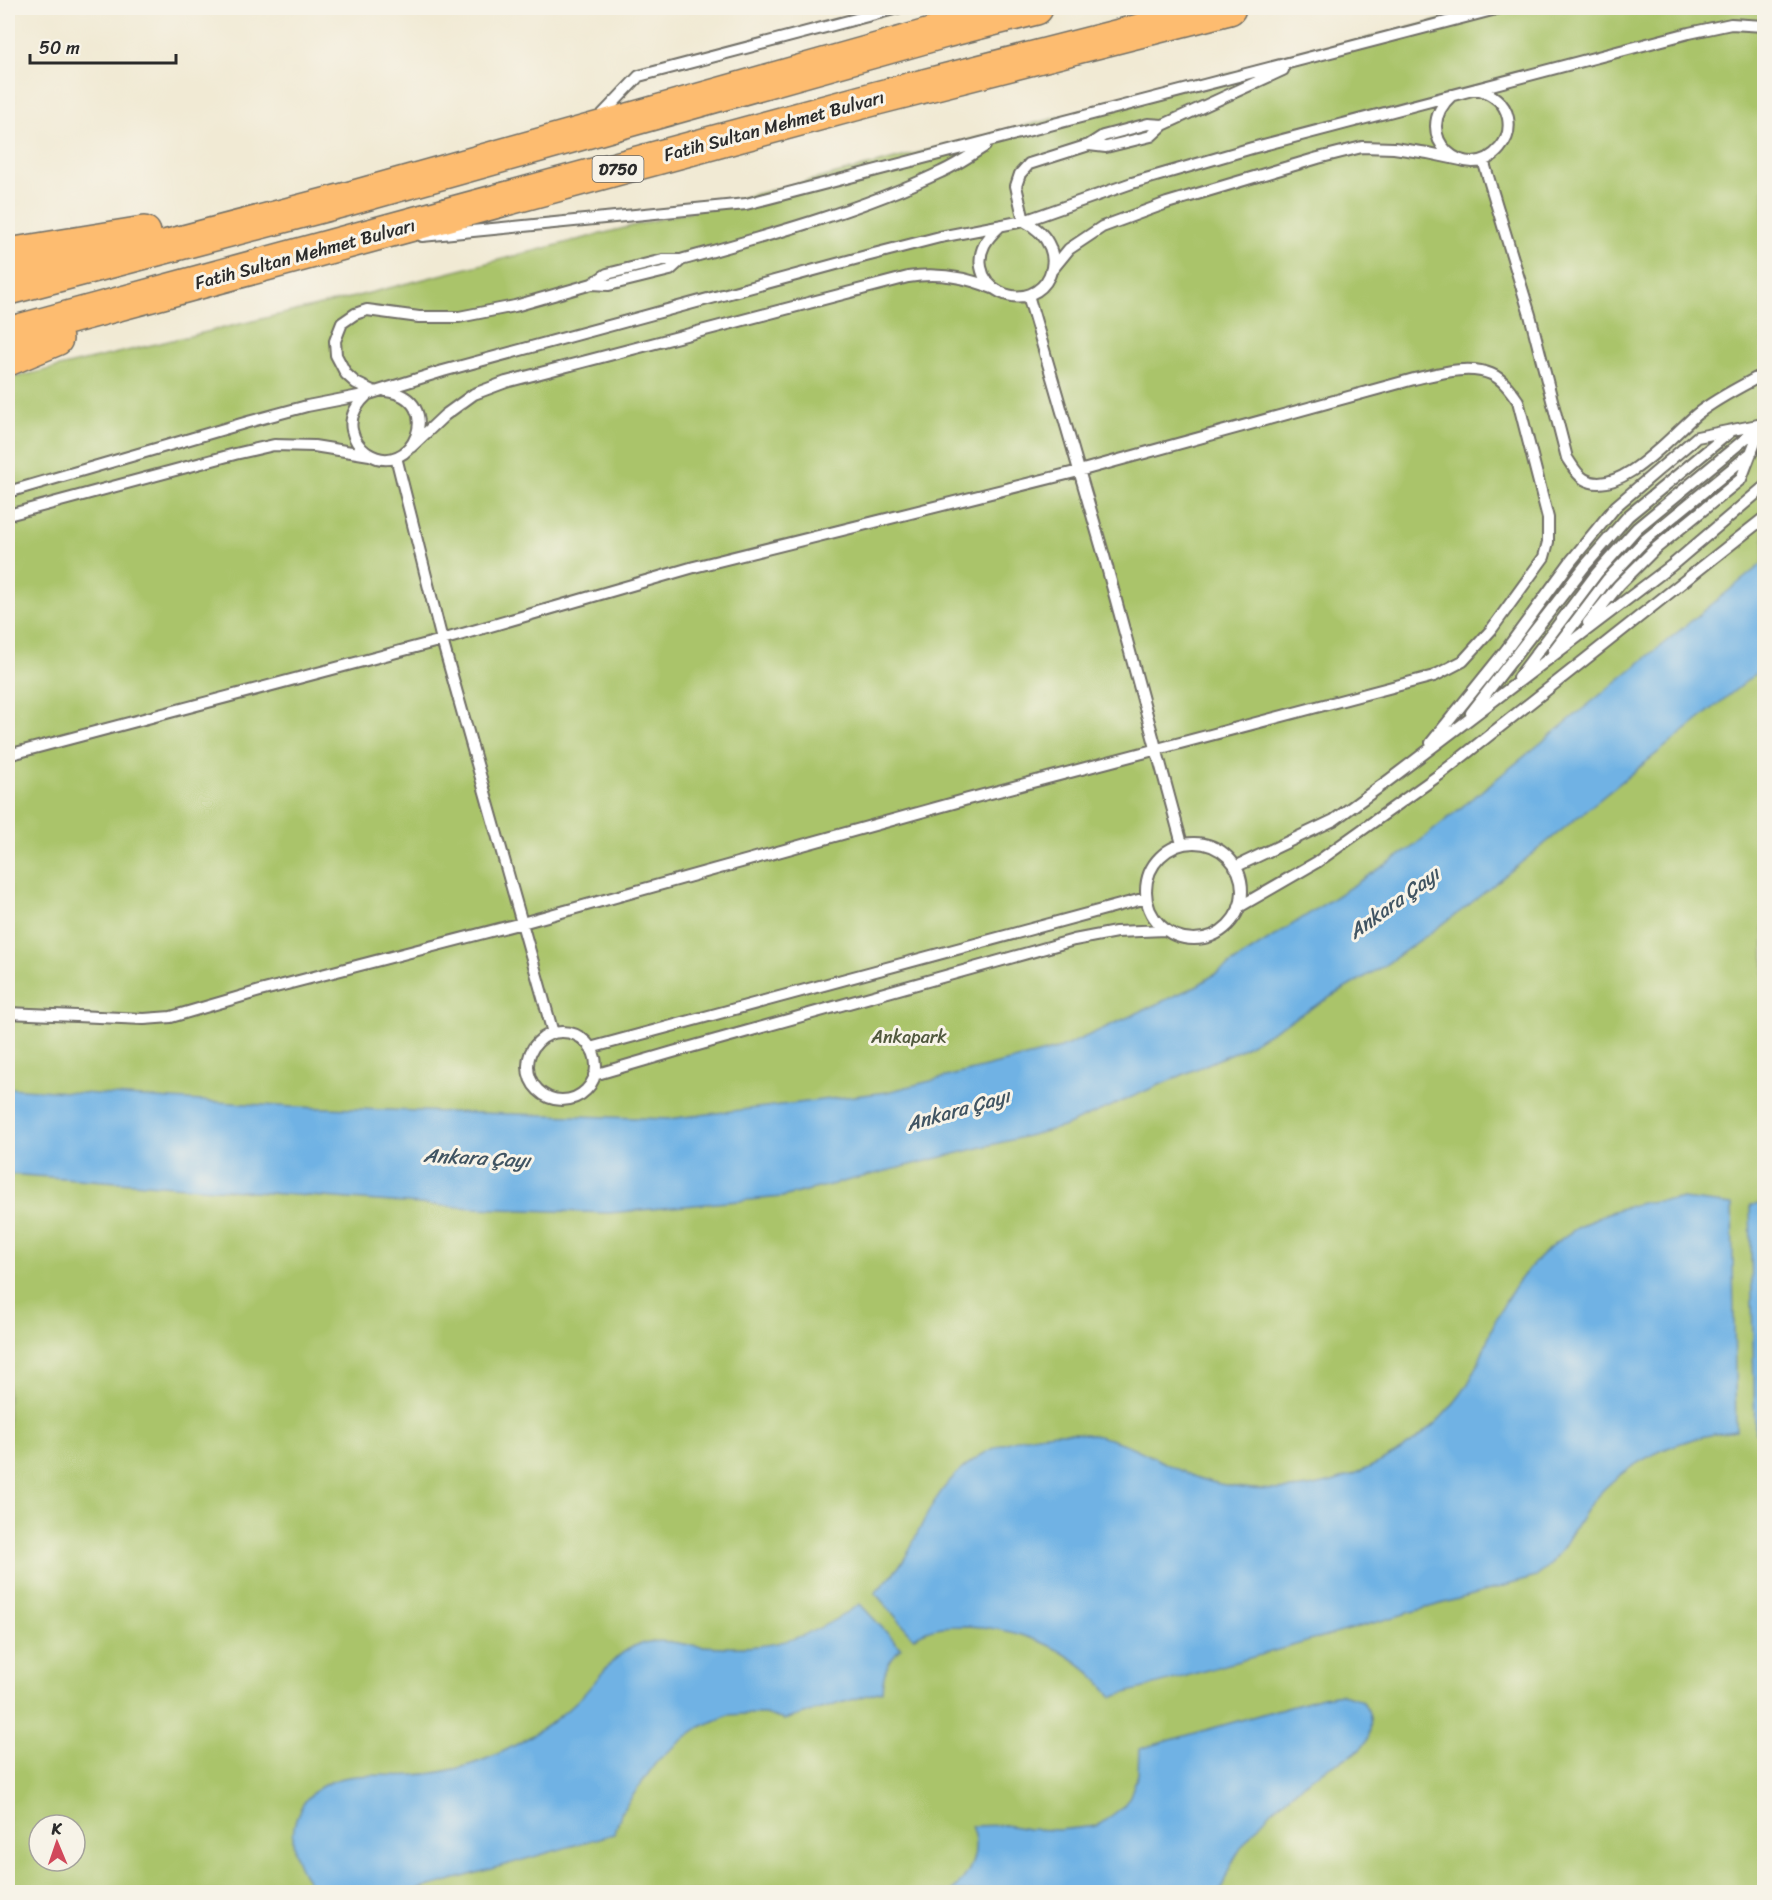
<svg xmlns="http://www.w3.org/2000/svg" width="1772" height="1900" viewBox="0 0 1772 1900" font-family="Sriracha,sans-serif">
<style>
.green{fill:#aac46a;stroke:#6a784a;stroke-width:1.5;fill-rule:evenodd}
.water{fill:#70b2e4;stroke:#4e6e88;stroke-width:1.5}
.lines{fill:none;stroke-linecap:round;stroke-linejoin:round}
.service-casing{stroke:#706e66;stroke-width:14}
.trunk-casing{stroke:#706e66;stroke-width:36}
.service{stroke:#fff;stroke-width:10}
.trunk{stroke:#fdbc6f;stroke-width:33}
.labels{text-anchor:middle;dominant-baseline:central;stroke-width:6;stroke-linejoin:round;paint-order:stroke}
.shield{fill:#f7f3e8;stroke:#686764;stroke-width:1.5}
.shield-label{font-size:16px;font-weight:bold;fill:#2b2b2b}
.street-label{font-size:18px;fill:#2b2b2b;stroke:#f7f3e8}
.park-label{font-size:18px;fill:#51593e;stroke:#f7f3e8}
.water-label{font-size:20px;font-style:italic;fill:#405462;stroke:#f7f3e8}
</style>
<rect width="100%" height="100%" fill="#f7f3e8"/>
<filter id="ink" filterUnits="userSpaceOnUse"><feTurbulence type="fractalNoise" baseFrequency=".0167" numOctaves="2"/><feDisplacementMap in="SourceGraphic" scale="12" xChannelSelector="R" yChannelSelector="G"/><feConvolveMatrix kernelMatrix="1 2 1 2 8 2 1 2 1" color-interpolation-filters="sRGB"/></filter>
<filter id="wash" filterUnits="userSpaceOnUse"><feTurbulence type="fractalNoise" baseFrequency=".008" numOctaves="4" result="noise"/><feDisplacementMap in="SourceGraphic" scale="24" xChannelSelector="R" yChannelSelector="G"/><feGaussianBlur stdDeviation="1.35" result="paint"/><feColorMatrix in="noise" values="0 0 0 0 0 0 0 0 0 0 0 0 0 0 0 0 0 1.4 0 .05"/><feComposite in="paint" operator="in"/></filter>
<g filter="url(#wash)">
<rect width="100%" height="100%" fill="#f1ead4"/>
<path class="green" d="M1487,8H1764V1892H8V379L346,299ZM39,1825H75V1861H39Z"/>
<path class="water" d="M1764,562V667L1465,908L1385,965L1242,1049L1063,1127L782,1197L609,1213L474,1208L8,1174V1088L293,1107L668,1119L887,1092L1061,1048L1198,985L1410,849Z
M1682,1199L1732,1205L1736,1431C1679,1437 1618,1463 1585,1512C1569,1535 1559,1561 1536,1577L1112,1697C1078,1651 1023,1628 967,1626C949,1626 929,1626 914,1638L875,1593C885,1582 897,1571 905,1558C922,1526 934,1492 963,1468C1007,1431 1074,1423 1127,1445C1152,1455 1175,1470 1201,1479C1248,1494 1306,1494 1352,1475C1394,1458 1434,1431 1461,1394C1479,1370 1485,1341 1498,1315C1527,1257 1578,1216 1642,1203C1655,1200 1669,1200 1682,1199Z
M1764,1204V1432L1755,1433L1750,1205Z
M860,1604L901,1648C888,1660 883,1673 882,1691L784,1720L765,1714H744L729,1715L700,1727L687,1736L657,1761L622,1811L614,1834L410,1892H319C283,1863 283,1804 328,1783C354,1771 386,1777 414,1775C452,1773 488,1761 521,1742C542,1730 562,1716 579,1699C600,1679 613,1651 643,1643C663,1638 682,1645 702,1646C769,1651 804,1642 860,1604Z
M1341,1694C1348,1696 1357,1697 1362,1702C1374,1713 1372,1733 1364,1745C1358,1755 1335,1762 1325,1769C1287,1794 1251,1825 1230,1867C1226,1875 1224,1884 1220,1892H951C970,1875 982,1852 971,1826L1005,1825L1028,1829L1058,1830L1097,1826L1115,1813L1124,1805L1130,1796L1138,1774L1139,1749L1322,1697Z"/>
</g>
<g filter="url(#ink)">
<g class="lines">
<defs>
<path id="service" d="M1452,95C1407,136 1468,187 1500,148C1507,140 1510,129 1508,118C1505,102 1491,93 1476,89
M598,119L639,76L898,8
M1089,145L1106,147L1151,136L1163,125L1283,70
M1483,160L1530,315L1567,458C1572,465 1576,474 1584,479C1618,500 1673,434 1697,414C1717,398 1742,386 1764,374
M999,227C987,238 978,250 981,267C983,278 990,287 1000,292C1044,314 1080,250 1024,221L1016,186L1020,174L1029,164L1089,145L1103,136L1148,124L1163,125
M422,236L746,204L1500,8
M1051,271L1069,249L1102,227L1167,203L1318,158L1362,147L1394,148L1428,153L1461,160
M592,284L609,285L670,270L681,260
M1028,295L1104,556L1182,844
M375,392L356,383L346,374L336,355L335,341L342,323L355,314L367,310L419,317H459L515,306L592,284L607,274L663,260H681C770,235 858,211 941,172C957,165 971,155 985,146
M368,394C358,403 349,415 352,430C354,440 359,447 367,453C412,482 447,399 386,391
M411,447L445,415L474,394L506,382L908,277C939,272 966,277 995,289
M396,457L442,640L553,1033
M8,492L248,422L307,406L369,394L443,371L866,256L940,237L1024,221L1132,183L1252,148L1689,33L1731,24L1764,26
M8,515L235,454L274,445L314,446L370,455
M1588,623L1619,585L1655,549L1741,479L1761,427
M1554,650L1607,580L1646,539L1752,452
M1518,678L1597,573L1637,528L1762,425
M1471,713L1585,566L1628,516L1730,432
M1431,743L1506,650L1571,561L1616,506L1697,437L1763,424
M8,755L442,640L694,567L1079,471L1414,379C1437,374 1468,364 1491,374C1503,379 1511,391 1518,401L1548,518V542L1544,557L1491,630L1463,661L1434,676L968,799L522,923L260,991L171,1017L144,1019L8,1013
M1146 891a48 48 0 1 1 96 0a48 48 0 1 1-96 0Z
M1235,867L1334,820L1389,780L1671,566L1764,487
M1239,907L1317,862L1439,775L1764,518
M528 1066a34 34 0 1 1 68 0a34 34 0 1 1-68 0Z
M590,1048L1146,898
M594,1075L673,1052L1074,940L1116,932L1165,930"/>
<path id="trunk" d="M8,255L144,233
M8,288L344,200L945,31L1036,8
M8,334L877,98L1229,8
M8,359L56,339"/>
</defs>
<use href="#service" class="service-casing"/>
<use href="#trunk" class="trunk-casing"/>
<use href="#service" class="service"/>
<use href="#trunk" class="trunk"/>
</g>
</g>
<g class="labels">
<rect class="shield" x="592.5" y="156" width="51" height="26" rx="4.5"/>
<g class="shield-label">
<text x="618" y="169">D750</text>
</g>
<g class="street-label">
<text transform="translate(774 126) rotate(-15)">Fatih Sultan Mehmet Bulvarı</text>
<text transform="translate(305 254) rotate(-15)">Fatih Sultan Mehmet Bulvarı</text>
</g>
<g class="park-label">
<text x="909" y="1037">Ankapark</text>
</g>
<g class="water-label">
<text transform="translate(1394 903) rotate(-36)">Ankara Çayı</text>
<text transform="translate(958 1110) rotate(-16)">Ankara Çayı</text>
<text transform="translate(477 1158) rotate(3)">Ankara Çayı</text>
</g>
</g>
<rect width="1772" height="1900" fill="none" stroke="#f7f3e8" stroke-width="30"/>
<g transform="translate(57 1843) rotate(358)"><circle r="28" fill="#f7f3e8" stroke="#a5a39c" stroke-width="1.5"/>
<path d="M0-4.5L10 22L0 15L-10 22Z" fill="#d1495b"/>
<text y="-9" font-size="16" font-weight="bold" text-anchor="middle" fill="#2b2b2b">K</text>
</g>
<path d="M30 54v9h146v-9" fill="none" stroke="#2b2b2b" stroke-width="3"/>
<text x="39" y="54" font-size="18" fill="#2b2b2b" stroke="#f7f3e8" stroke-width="4.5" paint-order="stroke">50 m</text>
</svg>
